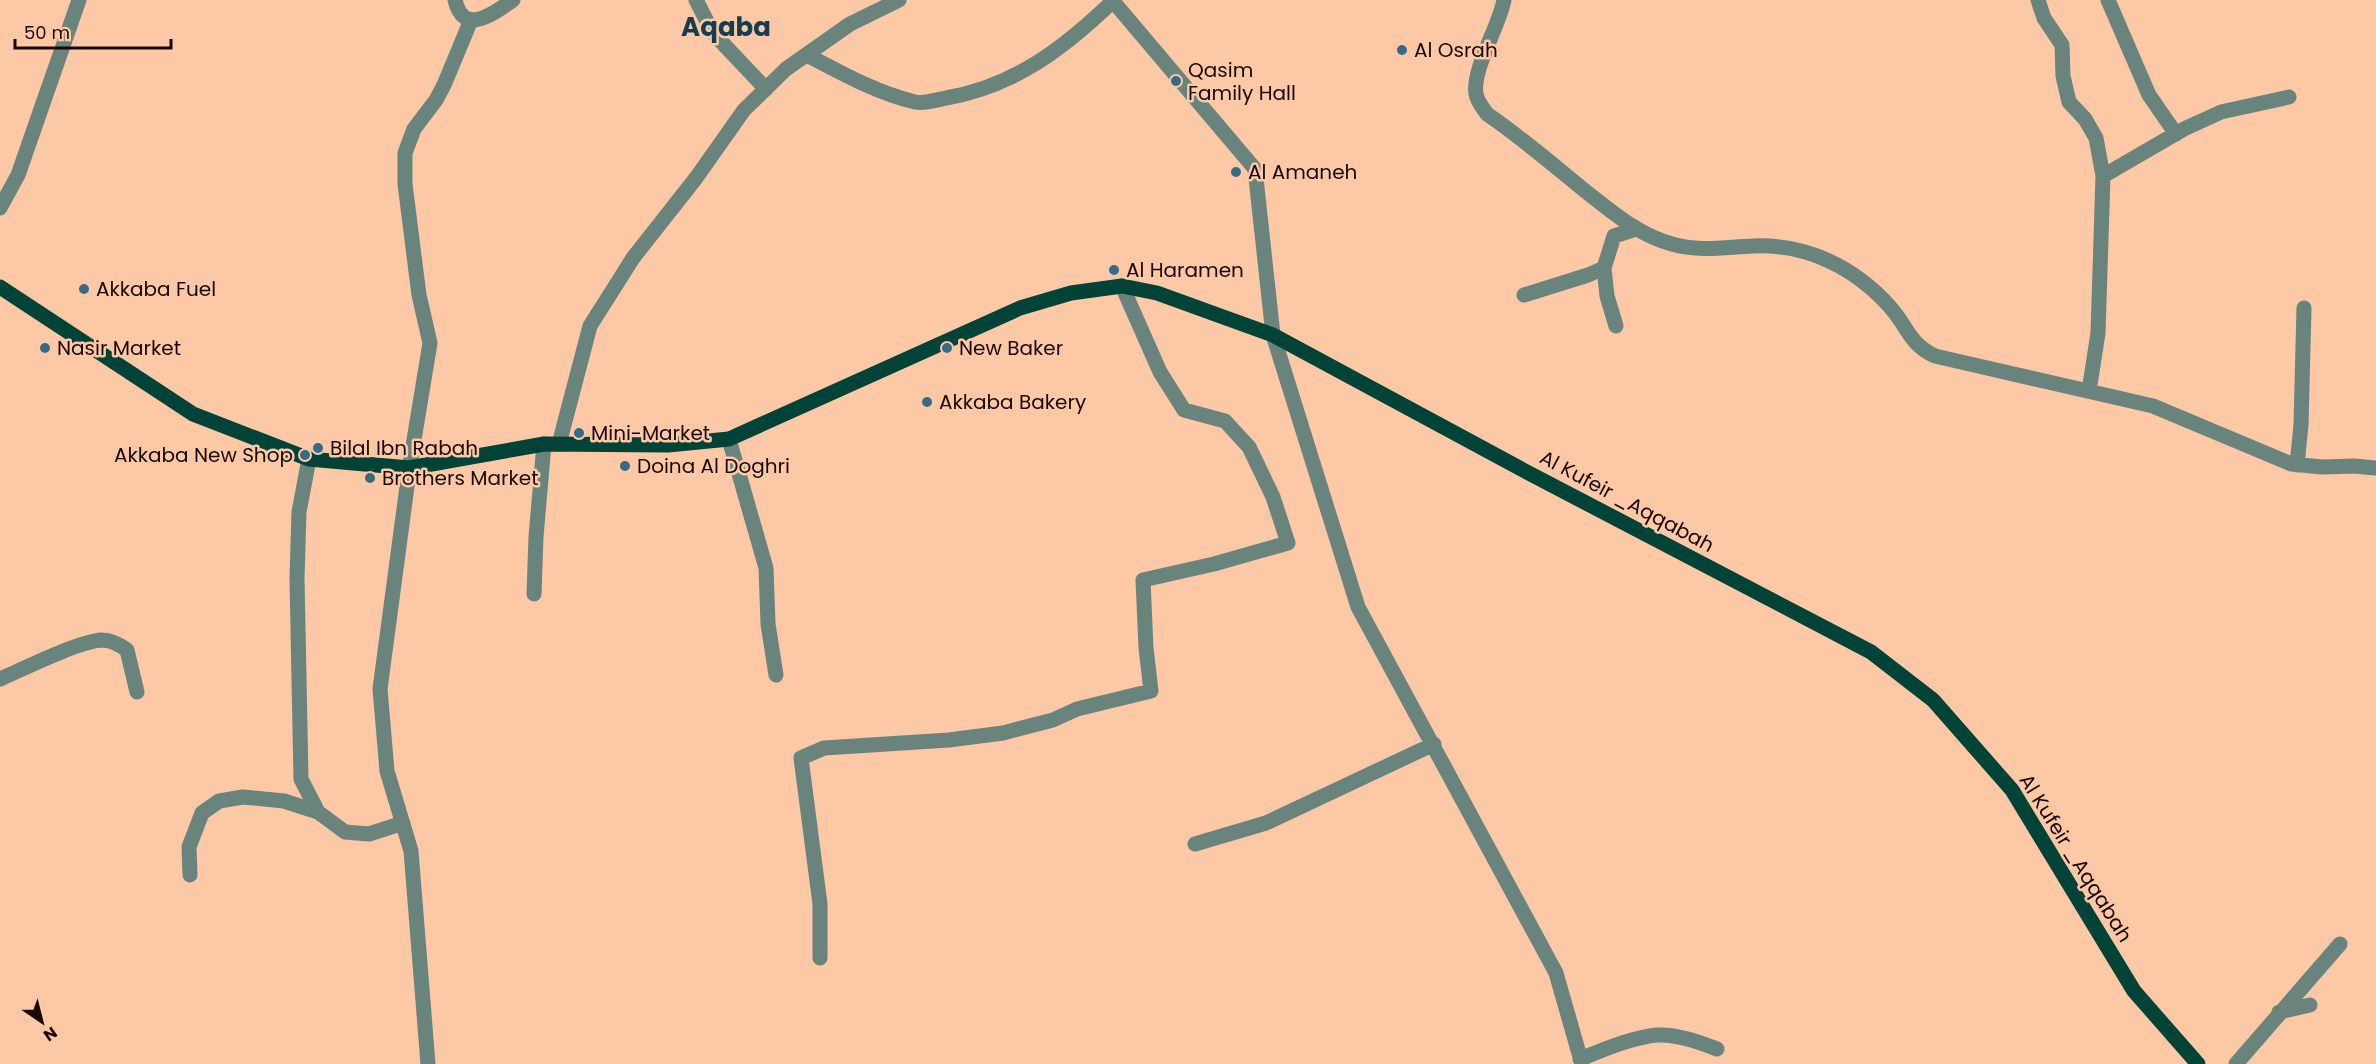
<svg xmlns="http://www.w3.org/2000/svg" width="2376" height="1064" viewBox="0 0 2376 1064" font-family="Poppins,sans-serif">
<style>
.lines{fill:none;stroke-linecap:round;stroke-linejoin:round}
.street{stroke:#69847c;stroke-width:15}
.primary{stroke:#014337;stroke-width:15}
.poi-dot{fill:#366a87;stroke:#fcc8a5;stroke-width:2}
.labels{text-anchor:middle;dominant-baseline:central;stroke-width:5;stroke-linejoin:round;paint-order:stroke}
.poi-label{font-size:20px;fill:#190801;stroke:#fcc8a5;text-anchor:start}
.street-label{font-size:20px;fill:#190801;stroke:#fcc8a5}
.district-label{font-size:26px;font-weight:bold;fill:#123d53;stroke:#fcc8a5}
</style>
<rect width="100%" height="100%" fill="#fcc8a5"/>
<g class="lines">
<path class="street" d="M455,0C464,38 495,12 513,0
M696,0L713,33L766,89
M1112,0L1255,169L1273,335L1358,607L1556,973L1582,1064
M1504,0C1499,27 1472,69 1476,94C1477,101 1483,108 1487,114C1521,137 1552,164 1584,190C1611,211 1638,235 1672,244C1700,252 1725,247 1753,246C1779,245 1806,250 1829,261C1851,271 1874,288 1890,307C1908,327 1909,344 1935,356L2153,406L2291,464L2322,467L2354,466L2376,468
M2038,0L2044,18L2062,45L2063,76L2069,102L2085,119L2096,138L2103,176L2098,333L2089,391
M2108,0L2149,95L2176,134
M807,55C841,73 877,93 915,102C924,104 937,100 946,98C1015,86 1064,48 1113,1
M2103,176L2184,129L2221,112L2289,97
M0,208L18,175L79,0
M1604,268L1607,296L1616,326
M1524,295L1588,275L1604,268L1614,236L1636,229
M729,439L766,568L768,624L776,675
M559,444L590,326L633,258L696,178L744,110L786,69L850,24L899,0
M309,459L299,512L297,578L301,779L318,812L345,832L369,834L403,823
M2297,465L2301,425L2304,308
M534,594L536,537L544,444
M0,679C23,669 79,641 102,640C112,640 119,644 127,650L137,692
M1195,844L1266,823L1434,744
M190,875L189,847L202,813L219,801L243,797L284,801L318,812
M820,958V904L801,758L824,748L949,740L1003,733L1053,720L1077,709L1151,691L1146,648L1143,580L1214,564L1288,543L1273,497L1249,447L1225,421L1184,410L1160,372L1122,286
M2279,1012L2310,1005
M1580,1059C1603,1050 1633,1037 1657,1035C1677,1034 1699,1042 1717,1049
M428,1064L411,851L387,771L380,689L410,464L430,343L419,295L405,184V153L414,129L436,100L444,85L471,20
M2236,1064L2340,944"/>
<path class="primary" d="M0,287L193,414L309,459L409,468L544,444L668,445L729,439L1020,308L1071,293L1122,286L1157,293L1273,335L1523,470L1871,652L1933,700L2012,790L2134,991L2198,1064"/>
</g>
<g class="poi-dot">
<circle cx="1402" cy="50" r="6"/>
<circle cx="1176" cy="81" r="6"/>
<circle cx="1236" cy="172" r="6"/>
<circle cx="1114" cy="270" r="6"/>
<circle cx="84" cy="289" r="6"/>
<circle cx="45" cy="348" r="6"/>
<circle cx="947" cy="348" r="6"/>
<circle cx="927" cy="402" r="6"/>
<circle cx="579" cy="433" r="6"/>
<circle cx="318" cy="448" r="6"/>
<circle cx="305" cy="455" r="6"/>
<circle cx="625" cy="466" r="6"/>
<circle cx="370" cy="478" r="6"/>
</g>
<g class="labels">
<g class="poi-label">
<text x="1414" y="50">Al Osrah</text>
<text x="1188" y="70">Qasim<tspan x="1188" dy="23">Family Hall</tspan></text>
<text x="1248" y="172">Al Amaneh</text>
<text x="1126" y="270">Al Haramen</text>
<text x="96" y="289">Akkaba Fuel</text>
<text x="57" y="348">Nasir Market</text>
<text x="959" y="348">New Baker</text>
<text x="939" y="402">Akkaba Bakery</text>
<text x="591" y="433">Mini-Market</text>
<text x="330" y="448">Bilal Ibn Rabah</text>
<text x="293" y="455" text-anchor="end">Akkaba New Shop</text>
<text x="637" y="466">Doina Al Doghri</text>
<text x="382" y="478">Brothers Market</text>
</g>
<g class="street-label">
<text transform="translate(1627 501) rotate(28)">Al Kufeir _Aqqabah</text>
<text transform="translate(2076 858) rotate(58)">Al Kufeir _Aqqabah</text>
</g>
<g class="district-label">
<text x="726" y="27">Aqaba</text>
</g>
</g>
<g transform="translate(42 1022) rotate(145)" stroke="#fcc8a5" stroke-width="4.5" paint-order="stroke">
<path d="M0-4.5L10 22L0 15L-10 22Z" fill="#190801"/>
<text y="-9" font-size="16" font-weight="bold" text-anchor="middle" fill="#190801">N</text>
</g>
<path d="M15 39v9h156v-9" fill="none" stroke="#190801" stroke-width="3"/>
<text x="24" y="39" font-size="18" fill="#190801" stroke="#fcc8a5" stroke-width="4.5" paint-order="stroke">50 m</text>
</svg>
